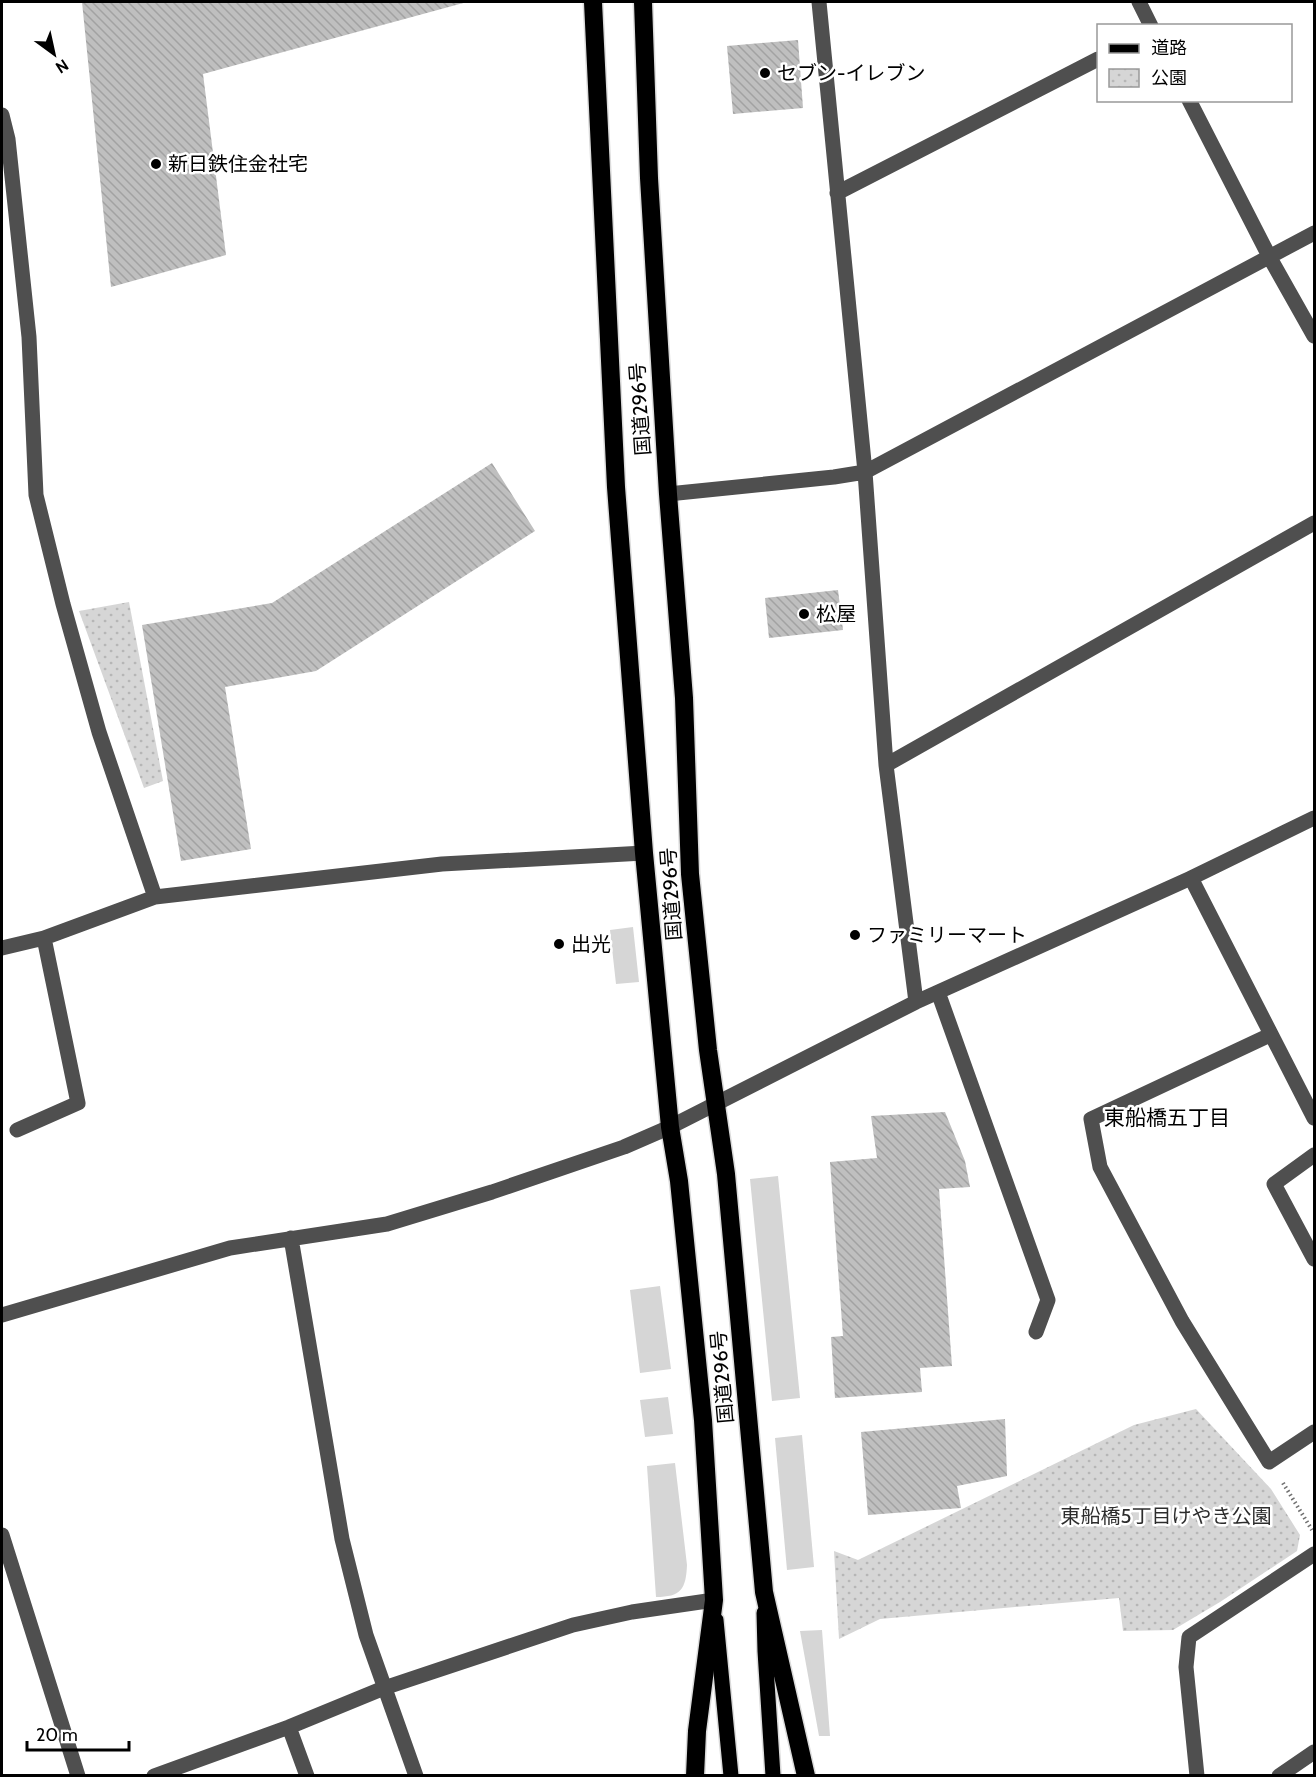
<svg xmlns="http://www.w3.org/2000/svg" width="1316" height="1777" viewBox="0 0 1316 1777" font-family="Cabin,'Noto Sans JP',sans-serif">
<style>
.grass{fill:#d6d6d6}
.park{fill:url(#park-dots)}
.building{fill:url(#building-back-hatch)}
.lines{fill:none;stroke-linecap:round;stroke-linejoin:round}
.major-casing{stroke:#dbdbdb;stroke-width:18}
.highway-casing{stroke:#dbdbdb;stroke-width:21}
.path{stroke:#717171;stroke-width:4;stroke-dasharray:1.5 3;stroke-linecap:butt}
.minor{stroke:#4f4f4f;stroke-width:15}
.major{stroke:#000;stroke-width:15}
.highway{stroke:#000;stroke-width:18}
.poi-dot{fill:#000;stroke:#fff;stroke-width:2}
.labels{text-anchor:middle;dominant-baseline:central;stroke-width:5;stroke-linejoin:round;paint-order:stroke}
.poi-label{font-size:20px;fill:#000;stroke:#fff;text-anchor:start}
.street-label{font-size:20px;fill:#000;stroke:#fff}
.park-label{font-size:20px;fill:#2d2d2d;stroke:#fff}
.neighbourhood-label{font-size:21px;fill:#000;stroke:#fff}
</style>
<defs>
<pattern id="park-dots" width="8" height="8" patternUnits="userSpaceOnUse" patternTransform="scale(1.5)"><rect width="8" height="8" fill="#d6d6d6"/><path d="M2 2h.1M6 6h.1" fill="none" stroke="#b6b6b6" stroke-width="1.8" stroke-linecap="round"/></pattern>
<pattern id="building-back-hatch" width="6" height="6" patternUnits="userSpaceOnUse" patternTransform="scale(1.5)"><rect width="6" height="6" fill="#bfbfbf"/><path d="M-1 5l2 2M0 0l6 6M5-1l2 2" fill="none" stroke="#a2a2a2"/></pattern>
</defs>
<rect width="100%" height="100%" fill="#fff"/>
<path class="grass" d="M633,927L639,982L616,984L610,930Z
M778,1176L800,1398L772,1401L750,1179Z
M660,1286L671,1369L640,1373L630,1290Z
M668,1397L673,1434L645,1437L640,1400Z
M802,1435L814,1567L787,1570L775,1438Z
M675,1463L687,1565C686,1589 681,1597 656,1597L647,1466Z
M822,1630L830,1736H819L800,1631Z"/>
<path class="park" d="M129,602L163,781L144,788L79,611Z
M1196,1409L1271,1489L1300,1535L1297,1551L1220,1602L1173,1630L1123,1631L1119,1598L880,1619L839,1639L834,1551L858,1560L1134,1425Z"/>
<path class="building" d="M82,2H467L203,74L226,255L111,287Z
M798,40L803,108L733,114L727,46Z
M492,463L535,531L316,671L225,687L251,849L181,861L142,625L272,603Z
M838,590L843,630L769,638L765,598Z
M945,1112L965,1161L970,1187L939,1189L952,1366L920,1368L922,1392L835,1398L831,1337L843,1336L830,1162L877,1158L871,1116Z
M1005,1419L1007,1476L957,1486L961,1508L868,1515L861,1432Z"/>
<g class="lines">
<defs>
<path id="major" d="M764,1613L765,1651L773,1776
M716,1620L731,1776"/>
<path id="highway" d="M593,2L616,487L644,853L670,1127L679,1181L703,1420L714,1600L697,1731L695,1776
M643,2L649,178L668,494L684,698L690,874L708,1050L726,1174L764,1592L806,1776"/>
</defs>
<use href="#major" class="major-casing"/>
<use href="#highway" class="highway-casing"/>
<path class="path" d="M1283,1483L1312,1530"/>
<path class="minor" d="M819,2L865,472L886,765L916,1002
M1139,2L1151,26
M1189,100L1270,258L1314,336
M2,115L8,139L29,337L36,495L63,604L99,732L155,897
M837,193L1098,59
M668,494L834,477L865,472L1314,233
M886,765L1314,523
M1191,878L1314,1118
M2,948L44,938L155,897L442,864L644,853
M938,992L1048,1300L1036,1332
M1270,1035L1091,1119L1100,1167L1182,1321L1269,1462L1314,1432
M17,1130L78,1103L44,938
M1314,1155L1274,1184L1314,1259
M291,1238L342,1539L366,1635L416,1776
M2,1315L230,1248L387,1224L492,1192L624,1147L670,1127L916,1002L1191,878L1314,818
M2,1535L78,1776
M289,1727L307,1776
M154,1776L289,1727L384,1688L573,1625L632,1612L714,1600
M1197,1776L1186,1667L1189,1637L1314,1554
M1279,1776L1314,1752"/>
<use href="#major" class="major"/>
<use href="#highway" class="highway"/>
</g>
<g class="poi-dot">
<circle cx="765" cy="73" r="6"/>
<circle cx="156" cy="164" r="6"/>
<circle cx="804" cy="614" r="6"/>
<circle cx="855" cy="935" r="6"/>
<circle cx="559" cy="944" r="6"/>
</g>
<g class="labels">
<g class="poi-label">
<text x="777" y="73">セブン-イレブン</text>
<text x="168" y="164">新日鉄住金社宅</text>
<text x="816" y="614">松屋</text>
<text x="867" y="935">ファミリーマート</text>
<text x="571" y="944">出光</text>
</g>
<g class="street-label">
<text transform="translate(640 409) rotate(-94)">国道296号</text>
<text transform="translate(671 894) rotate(-94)">国道296号</text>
<text transform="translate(722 1377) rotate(-95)">国道296号</text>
</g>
<g class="park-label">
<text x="1166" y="1516">東船橋5丁目けやき公園</text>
</g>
<g class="neighbourhood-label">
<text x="1167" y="1117">東船橋五丁目</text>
</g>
</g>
<rect width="1316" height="1777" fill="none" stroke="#000000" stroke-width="6"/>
<rect x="1097" y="24" width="195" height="78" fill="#ffffff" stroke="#999999" stroke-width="1.5"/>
<rect x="1109" y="44" width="30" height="9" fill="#000000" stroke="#999999" stroke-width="1.5"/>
<text x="1151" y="54" font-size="18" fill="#000000">道路</text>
<rect x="1109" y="69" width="30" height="18" fill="url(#park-dots)" stroke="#999999" stroke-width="1.5"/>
<text x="1151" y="84" font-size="18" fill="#000000">公園</text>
<g transform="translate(54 54) rotate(147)" stroke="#ffffff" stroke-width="4.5" paint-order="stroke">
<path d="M0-4.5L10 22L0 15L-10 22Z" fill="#000000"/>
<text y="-9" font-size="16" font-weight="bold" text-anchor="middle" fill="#000000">N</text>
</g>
<path d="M27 1741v9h102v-9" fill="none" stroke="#000000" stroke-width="3"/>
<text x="36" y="1741" font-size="18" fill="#000000" stroke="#ffffff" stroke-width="4.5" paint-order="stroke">20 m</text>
</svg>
